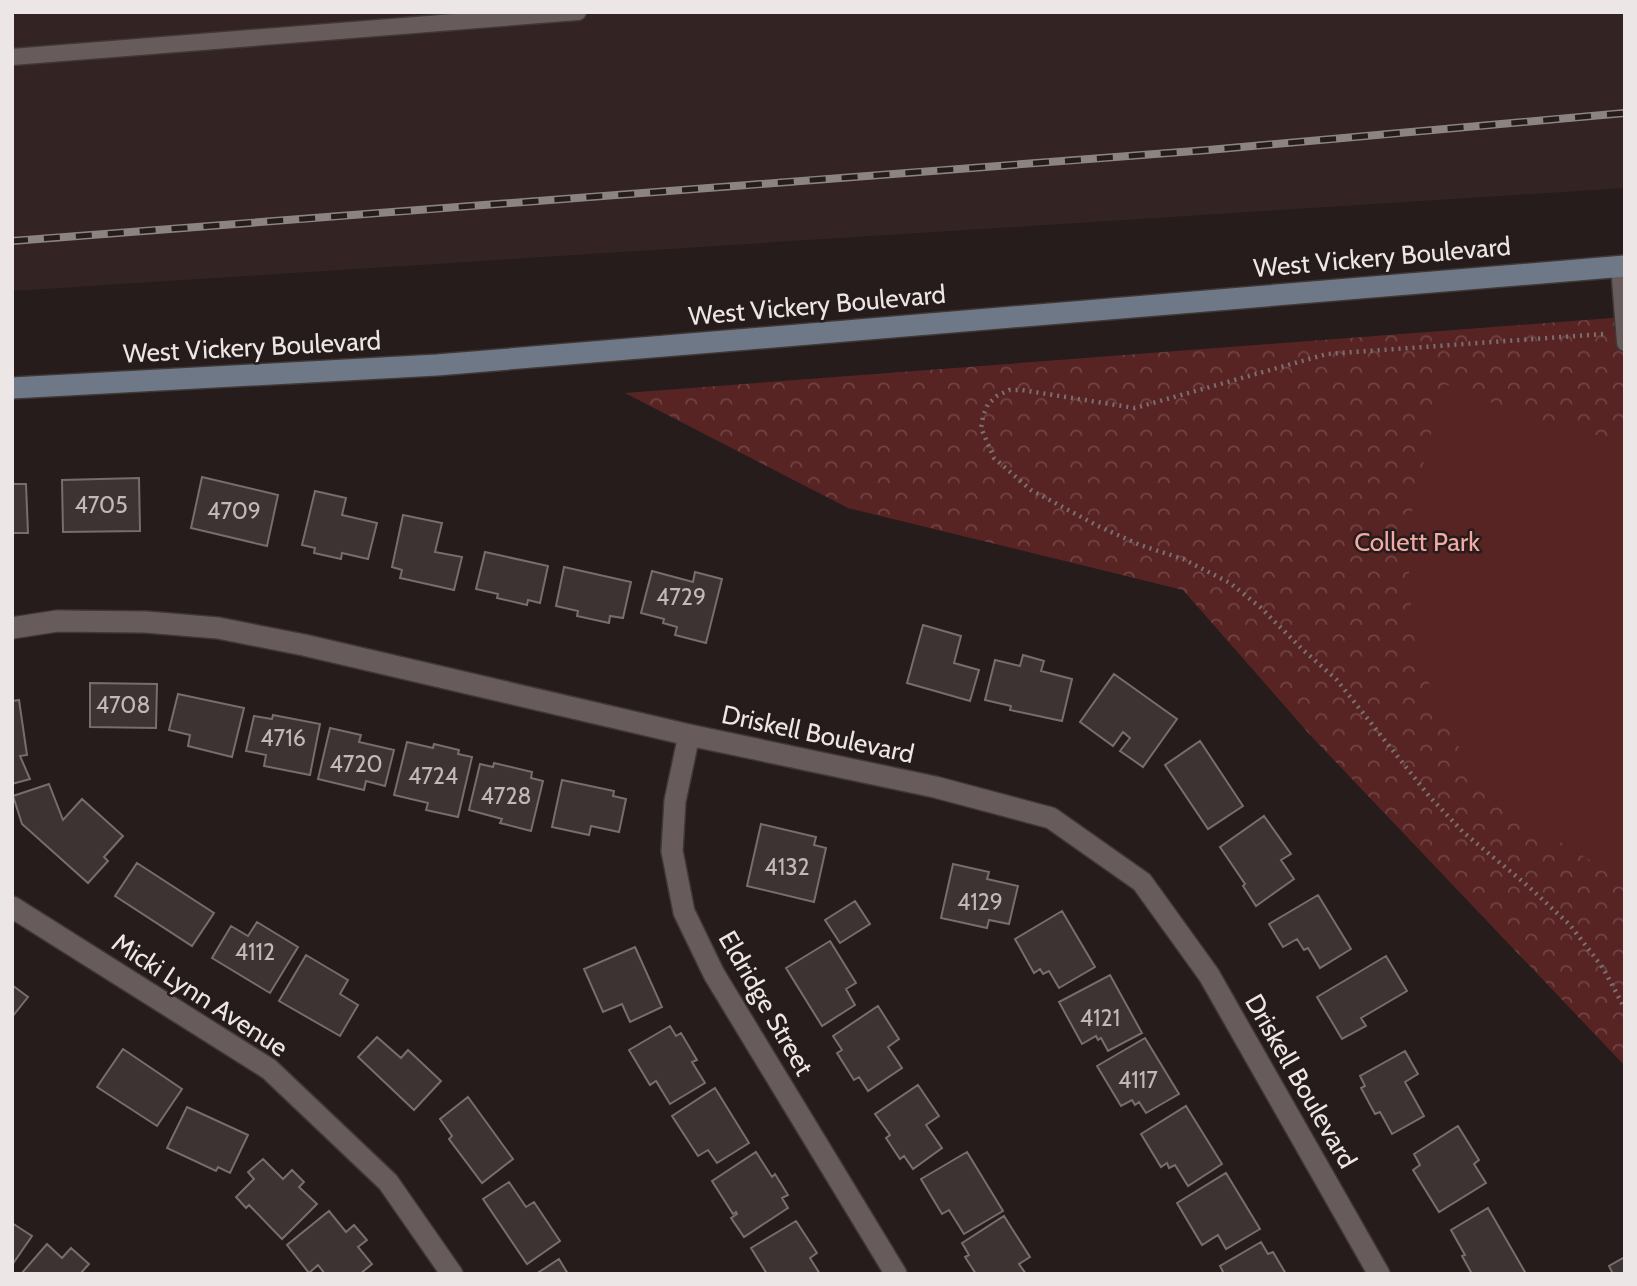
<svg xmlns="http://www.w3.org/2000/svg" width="1637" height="1286" viewBox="0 0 1637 1286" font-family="Cabin,sans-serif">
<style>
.built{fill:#332322}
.forest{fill:url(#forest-crowns)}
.pitch{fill:#582423}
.building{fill:#3d3332;stroke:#796d6c;stroke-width:2}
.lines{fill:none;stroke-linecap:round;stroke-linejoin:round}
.lane-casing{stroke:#3f3837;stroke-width:19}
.street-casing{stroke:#3f3837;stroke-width:24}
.secondary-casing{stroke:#3f3837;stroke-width:24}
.path{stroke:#797171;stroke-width:4.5;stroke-dasharray:2 5;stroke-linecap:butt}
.lane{stroke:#675c5b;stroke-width:16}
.street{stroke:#675c5b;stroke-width:21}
.secondary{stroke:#6f7887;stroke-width:21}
.rail-casing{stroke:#8c8483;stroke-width:8}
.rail{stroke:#251c1b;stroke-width:5;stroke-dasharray:16;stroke-linecap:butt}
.labels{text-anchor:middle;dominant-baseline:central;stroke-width:5;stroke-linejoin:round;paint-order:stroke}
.number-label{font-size:23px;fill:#c1b9b9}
.street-label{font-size:26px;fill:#ede6e6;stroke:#251c1b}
.park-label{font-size:26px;fill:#f3aaa5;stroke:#251c1b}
</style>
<defs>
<pattern id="forest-crowns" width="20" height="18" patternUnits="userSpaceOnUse" patternTransform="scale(1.75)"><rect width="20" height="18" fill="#582423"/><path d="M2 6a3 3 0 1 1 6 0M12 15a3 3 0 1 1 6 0" fill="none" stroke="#704443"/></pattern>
</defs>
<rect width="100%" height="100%" fill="#251c1b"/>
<path class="built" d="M12,12H1625V188L12,291Z"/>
<path class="forest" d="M1625,317V1066L1311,736L1183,590L848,508L625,393Z"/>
<path class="pitch" d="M1444,384L1515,412L1625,443V873L1601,867L1544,832L1484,786L1440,717L1413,635L1408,556L1413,503Z"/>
<path class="building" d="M202,477L278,495L267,546L191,528Z
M139,478L140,531L63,532L62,480Z
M12,484H26L28,533H12Z
M315,491L346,498L342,515L377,523L368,559L342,553L341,559L314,553L315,548L302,545Z
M403,515L442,523L435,552L462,557L454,590L400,578L402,570L392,567Z
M485,552L548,566L540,603L528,600L527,605L497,598L498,594L476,589Z
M564,567L631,582L623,618L610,616L609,623L577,616L578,611L556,606Z
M652,571L693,582L695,572L722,579L706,643L675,635L677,627L663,623L664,619L641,613Z
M923,625L961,636L954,663L979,670L970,701L907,683Z
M1023,655L1044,661L1041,671L1072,679L1062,721L1010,710L1011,706L985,700L995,660L1020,666Z
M1114,674L1177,719L1143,767L1120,751L1130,738L1123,732L1113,746L1080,722Z
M90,683L157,684L156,728L90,727Z
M178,694L244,708L232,757L188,746L190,735L169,730Z
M19,700L27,755L20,756L30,779L12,784V701Z
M273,715L320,724L310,775L264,766L266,755L246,751L254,716L272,719Z
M330,728L361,735L359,742L394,750L385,786L366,781L364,790L318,779Z
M1200,741L1243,806L1208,829L1165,765Z
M407,742L433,748L434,744L459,750L458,754L472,757L458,817L426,810L428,803L394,795Z
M494,763L532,772L531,778L543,781L531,831L500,823L502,819L469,810L480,764L493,767Z
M562,780L614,791L613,796L626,799L619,832L591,826L589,835L552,827Z
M49,784L63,820L82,799L123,836L104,857L108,861L88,883L22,824L13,796Z
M1264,816L1291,854L1281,860L1294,879L1256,906L1243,886L1245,884L1220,847Z
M761,824L816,837L814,845L826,848L814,902L747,886Z
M137,863L214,913L192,946L115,896Z
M953,864L989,872L987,879L1018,886L1009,924L989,920L987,928L941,918Z
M1318,895L1351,949L1320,968L1308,948L1304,950L1297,939L1283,947L1269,924Z
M855,901L870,924L840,943L825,920Z
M1062,911L1095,967L1059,988L1049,971L1043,974L1040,969L1034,973L1015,939Z
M257,922L298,947L270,993L212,958L231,926L248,936Z
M830,941L856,983L846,989L855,1005L822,1026L786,968Z
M635,947L662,1007L630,1022L622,1004L603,1012L584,969Z
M306,955L348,980L340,994L358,1005L340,1036L279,1001Z
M1386,956L1407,991L1361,1018L1366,1026L1342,1039L1317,997Z
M1110,975L1142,1033L1108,1051L1101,1038L1098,1040L1096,1036L1082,1044L1059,1002Z
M12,985L28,997L12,1017Z
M878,1006L899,1039L888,1047L902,1068L868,1091L859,1077L854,1080L837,1053L842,1050L833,1036Z
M670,1026L676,1036L681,1033L697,1060L692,1062L705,1083L670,1104L656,1081L650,1085L629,1050Z
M377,1037L401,1058L408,1050L441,1081L414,1110L358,1057Z
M1145,1038L1179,1094L1146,1113L1139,1102L1135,1105L1132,1100L1121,1106L1097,1066Z
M123,1049L182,1089L157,1126L97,1087Z
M1405,1051L1418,1074L1405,1082L1424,1116L1392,1134L1380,1112L1375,1114L1361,1088L1365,1086L1360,1076Z
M918,1085L939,1116L926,1125L942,1148L913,1169L904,1156L900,1159L886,1138L890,1135L875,1114Z
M715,1088L749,1143L717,1163L708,1150L698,1156L672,1116Z
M468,1097L513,1159L482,1183L449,1139L452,1136L440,1119Z
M1186,1106L1222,1164L1188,1186L1175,1165L1169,1168L1167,1163L1161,1167L1141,1134Z
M187,1107L248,1135L230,1173L218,1167L216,1171L167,1148Z
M1458,1126L1479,1160L1474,1164L1486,1183L1439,1212L1413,1170L1420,1165L1414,1154Z
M756,1152L772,1177L775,1174L788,1195L782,1198L788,1208L744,1237L731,1218L737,1214L736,1212L733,1214L712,1181Z
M967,1152L1003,1211L964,1234L949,1210L942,1214L921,1179Z
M263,1159L283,1179L292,1170L304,1182L299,1187L317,1204L282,1239L249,1205L246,1208L236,1197L254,1179L248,1172Z
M1226,1173L1260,1229L1226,1249L1218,1235L1202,1245L1177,1203Z
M509,1182L526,1207L534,1202L560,1241L527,1264L483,1199Z
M1488,1208L1525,1272L1522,1274H1472L1462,1256L1465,1255L1451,1230Z
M329,1211L346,1232L354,1225L367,1240L358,1247L372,1264L360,1274H325L318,1265L309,1273L287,1245Z
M1004,1216L1030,1257L1019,1264L1026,1274H976L965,1257L969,1255L962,1243Z
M796,1221L817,1253L810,1258L820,1274H767L751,1248Z
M12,1223L32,1236L12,1265Z
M1261,1242L1268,1254L1273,1252L1286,1274H1224L1220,1266Z
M47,1244L62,1258L71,1248L89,1264L80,1274H21Z
M1625,1257V1274H1613L1609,1266Z
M559,1259L568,1274H536Z"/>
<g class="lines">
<defs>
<path id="lane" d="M12,57L578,12
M1619,266L1625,343"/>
<path id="street" d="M12,628L57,621L146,622L218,628L304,645L689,735L935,787L1051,818L1142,882L1209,975L1379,1274
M689,735L675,801L672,851L684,912L714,974L896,1274
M12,907L269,1069L388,1182L452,1274"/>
<path id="secondary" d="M12,388L437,365L1625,266"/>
</defs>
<use href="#lane" class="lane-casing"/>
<use href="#street" class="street-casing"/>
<use href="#secondary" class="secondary-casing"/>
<path class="path" d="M1603,334L1327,354L1135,408L1022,390H1009L997,396L988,404L983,416L981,428L994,458L1031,490L1098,526L1140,545L1183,559L1230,583L1260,607L1302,649L1336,679L1429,796L1463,832L1529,887L1570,925L1603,968L1625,1009"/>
<use href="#lane" class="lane"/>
<use href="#street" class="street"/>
<use href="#secondary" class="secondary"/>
<defs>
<path id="rail" d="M12,241L1208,150L1625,113"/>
</defs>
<use href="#rail" class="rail-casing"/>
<use href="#rail" class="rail"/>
</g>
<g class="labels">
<g class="number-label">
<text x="101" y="505">4705</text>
<text x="234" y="511">4709</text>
<text x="681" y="597">4729</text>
<text x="123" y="705">4708</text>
<text x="283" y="738">4716</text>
<text x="356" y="764">4720</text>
<text x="433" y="776">4724</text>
<text x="506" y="796">4728</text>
<text x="787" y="867">4132</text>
<text x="980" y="902">4129</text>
<text x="255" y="952">4112</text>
<text x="1100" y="1018">4121</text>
<text x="1138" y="1080">4117</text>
</g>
<g class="street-label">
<text transform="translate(1382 257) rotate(-5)">West Vickery Boulevard</text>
<text transform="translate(817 305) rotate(-5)">West Vickery Boulevard</text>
<text transform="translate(252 347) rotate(-3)">West Vickery Boulevard</text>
<text transform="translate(818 734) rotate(12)">Driskell Boulevard</text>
<text transform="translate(200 995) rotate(33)">Micki Lynn Avenue</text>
<text transform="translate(766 1003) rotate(60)">Eldridge Street</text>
<text transform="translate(1301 1081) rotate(60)">Driskell Boulevard</text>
</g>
<g class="park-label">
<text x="1417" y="542">Collett Park</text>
</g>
</g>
<rect width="1637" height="1286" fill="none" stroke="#ede6e6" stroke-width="28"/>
</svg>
